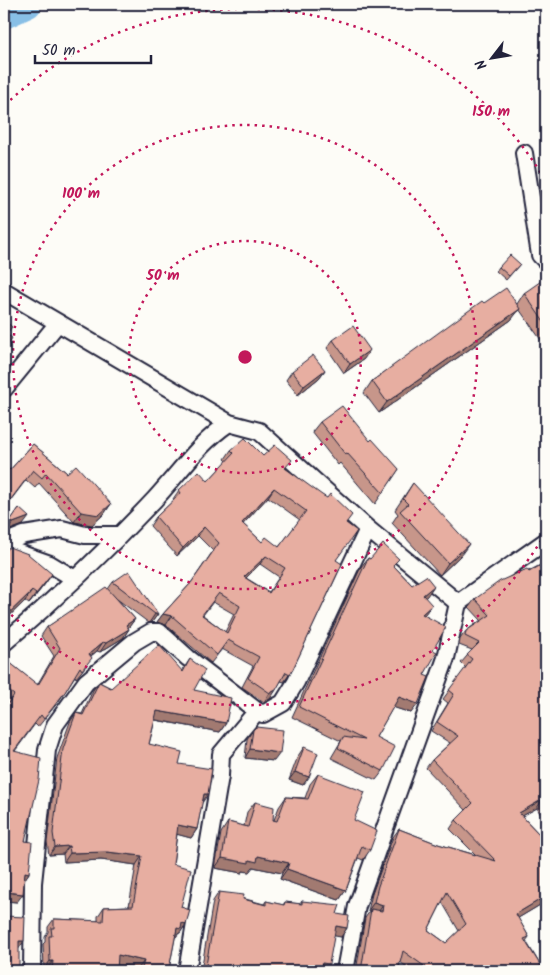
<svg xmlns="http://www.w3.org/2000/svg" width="550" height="975" viewBox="0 0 550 975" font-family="Kalam,sans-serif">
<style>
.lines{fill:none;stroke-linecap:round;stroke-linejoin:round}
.river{stroke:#88bfe6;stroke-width:28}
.minor-casing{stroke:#22223b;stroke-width:20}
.minor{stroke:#fdfcf7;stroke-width:16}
.wall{fill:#c7968a;stroke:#22223b;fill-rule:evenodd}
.shaded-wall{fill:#a27a71;stroke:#22223b}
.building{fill:#e7aea1;stroke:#22223b;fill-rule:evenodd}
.ring{fill:none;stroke:#c2185b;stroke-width:2.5;stroke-dasharray:2.5 5}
.centre{fill:#c2185b;stroke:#fdfcf7;stroke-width:2.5}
.ring-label{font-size:15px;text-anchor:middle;font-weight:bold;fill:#c2185b;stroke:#fdfcf7;stroke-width:4.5;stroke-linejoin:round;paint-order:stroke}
</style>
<rect width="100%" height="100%" fill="#fdfcf7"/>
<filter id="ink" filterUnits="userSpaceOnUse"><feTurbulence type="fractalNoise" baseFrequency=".02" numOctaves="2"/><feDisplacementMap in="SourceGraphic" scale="10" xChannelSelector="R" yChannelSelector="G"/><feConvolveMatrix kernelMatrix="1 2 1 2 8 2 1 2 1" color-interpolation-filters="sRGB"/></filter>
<g filter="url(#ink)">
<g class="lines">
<path class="river" d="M4,15L28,4"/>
<defs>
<path id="minor" d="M524,153L540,255L546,261
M4,291L229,423L259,431L368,529L458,603
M4,389L58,323
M4,543L24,535L62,529L85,535H119
M10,550L50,564L75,579
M4,643C57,598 107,550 155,499C180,472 198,444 229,423
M32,971L33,883L47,750L55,725L86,682L134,642L151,632H159L188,658L257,711
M187,971L220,776L221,754L257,711L263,714L283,703L296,682L368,529
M345,971L357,906L446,658L458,603L546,541"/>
</defs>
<use href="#minor" class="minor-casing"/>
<use href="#minor" class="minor"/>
</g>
<path class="wall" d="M520,264L506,280L496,271L499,267Z
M546,283V347L519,309L511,320L379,413L364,393L372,381L484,303L517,304L524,293Z
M333,340L364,359L344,373L327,348Z
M325,370L319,378L298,395L286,380L292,371Z
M320,422L370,441L399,469L375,504L340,463L338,465L312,432Z
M33,444L67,473L111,504L104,514L92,525L74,522L39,483L35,488L26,480L4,509V465L10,470Z
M231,450L263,456L286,469L346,523L336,560L293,669L284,682L281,681L270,699L264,702L242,687L253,666L222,649L211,663L166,625L157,622L163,614L191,583L213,551L198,536L177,556L150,526L156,517L174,500L173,499L179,490L208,481L227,461L225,459ZM268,497L300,520L279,547L262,542L243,524ZM260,564L279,577L269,592L246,578ZM213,602L234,614L225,632L203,615Z
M413,483L461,555L440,575L392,523L398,514L395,510Z
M19,508L23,525L7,531L5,529Z
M4,554L52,574L45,584L29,604L25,601L4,621Z
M368,558L394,566L412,585L427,596L425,597L424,615L433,650L411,713L393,707L376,737L383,771L376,780L331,758L341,741L292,717L361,567Z
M546,562V824L537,808L522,816L539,834L546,830V905L545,902L518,918L529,937L526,941L544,971H413L400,962L398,971H356L365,918L370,911H368L372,894L393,837L399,829L438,844L476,855L450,829L456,820L466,810L426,768L432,760L450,743L431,731L448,703L443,699L466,668L461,663L472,650L459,645L460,639L466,631L481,620L469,607L475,599ZM442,902L459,931L446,943L428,930Z
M113,582L158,614L152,622L149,623L117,599L135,619L128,628L129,629L123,638L100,652L97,651L91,656L86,666L76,678L75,676L59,701L38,727L35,724L15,751L29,873L24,880L17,902L5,901L4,910V709L8,704L4,700V658L37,685L54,656L41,636L47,627L108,589Z
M190,659L194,690L226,723L220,732L155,720L149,744L179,764L202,802L197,829L191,838L177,834L173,864L181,907L186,924L180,933H179L175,938L169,969L176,971H138V969L117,965V971H46L47,969H44L43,944L45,942V937L48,932V927L54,919L98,921V916L104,907L129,906L136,865L101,860L64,862L63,854L49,855L47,842L57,758L70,722L76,713L82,714L93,690L99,682L111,688L182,671Z
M253,730L274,761L245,758L247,739Z
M304,747L309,777L303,785L289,780L298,756Z
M318,774L354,820L370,850L363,860L358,858L346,890L339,900L280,879L282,873L253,867L249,872L243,871L242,873L215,868L221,833L228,822L244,826L247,812L255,802L273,820H274L279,807L286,797L305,798L310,784Z
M219,892L264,904L266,901L283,905L285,902L300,904L302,901L337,914L347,928L341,937L334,935L324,971H201L213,901Z"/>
<path class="shaded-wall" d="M520,309L511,320L379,413L387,402Z
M370,350L364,359L344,373L350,364Z
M325,370L319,378L298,395L304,386Z
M274,488L268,497L236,532L242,523Z
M111,504L104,514L92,525L74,522L81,512Z
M29,517L23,525L7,531L13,523Z
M204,527L198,536L177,556L183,548Z
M469,544L461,555L440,575L448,563Z
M266,556L260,564L238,586L244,577Z
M52,574L45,584L29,604L36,594Z
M434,586L427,596L416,605L423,595Z
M32,591L25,601L4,621V618Z
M432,605L425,614L415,624L422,614Z
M155,614H158L152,622L149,623Z
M163,614L172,616L166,625L157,622Z
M135,619L129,627L120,634L126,625Z
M129,629L123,638L100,652L106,643Z
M103,642L97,651L83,662L89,654Z
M276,690L270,699L264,702L270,693Z
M399,697L418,704L411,713L392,707Z
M157,711L226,723L220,732L151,719Z
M250,749L280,753L274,761L245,758Z
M295,772L309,777L303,785L289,780Z
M204,794H208L202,803Z
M543,799L537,808L513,821L519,813Z
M4,823L8,824L4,829Z
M178,825L197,829L191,838L172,833Z
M69,846L63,854L49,855L55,847Z
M107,852L142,856L136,865L101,860L64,862L70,853Z
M258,856L289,863L282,873L253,867L249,872L243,871L242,873L215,868L222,858Z
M287,869L346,890L339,900L280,879Z
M25,872L29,873L23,882Z
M6,892L23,894L17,902L4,901Z
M546,896V900L545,902L510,923L516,914Z
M374,902L383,905L377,914L371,909L370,911H368Z
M182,923L186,924L180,933H179L175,938L177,928Z
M336,926L347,928L341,937L329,935Z
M19,941H24L18,950Z
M118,955L144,961L138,969L112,964Z
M50,961H53L47,969H44Z
M322,963L329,964L324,971H316Z
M289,969L303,971H287Z"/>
<path class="building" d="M510,255L520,264L509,276L499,267Z
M544,279L546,283V325L524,293Z
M506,288L520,309L387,402L372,381L482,301L484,303Z
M4,320L12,327L6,334L12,338L4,352Z
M353,326L370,350L350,364L333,340Z
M313,355L325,370L304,386L292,371Z
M342,406L370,441L372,439L399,469L383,493L347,453L345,454L320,422Z
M245,438L263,456L275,445L292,460L285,468L322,495L327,498L330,494L352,515L346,523L357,531L336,560L342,564L293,669L290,674L286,672L276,690L270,693L248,678L259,657L228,640L217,655L172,616L163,614L191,583L219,543L204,527L183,548L156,517L181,493L179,490L199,471L208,481L234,453L231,450ZM274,488L306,511L279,547L266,537L262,542L242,523ZM266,556L285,568L269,593L244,577ZM219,593L240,606L227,633L202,615Z
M33,444L67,473L76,465L111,504L99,515L81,512L46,473L42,478L33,470L5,507L4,506V465L10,470Z
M413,483L469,544L448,563L400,511L408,504L403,499Z
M19,508L29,517L13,523L10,521Z
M383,544L399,559L393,565L412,585L426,576L434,586L423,595L432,605L422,614L446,627L433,650L437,652L424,675L429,677L418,704L399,697L376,737L395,747L383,771L338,748L343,737L364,740L299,707L368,558L370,559Z
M9,547L28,554L52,574L36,594L32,591L4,618V569L5,568L4,567V554Z
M546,562V805L543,799L519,813L539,834L546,830V896L516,914L529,937L524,939L544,971H431L403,951L398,971H361L371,909L382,911L383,905L374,902L378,886L399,829L438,844L496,861L456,820L473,803L432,760L458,736L437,722L454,694L449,690L472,659L467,655L479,643L465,636L466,631L490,615L475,599L500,581L527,569L529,572ZM447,892L466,924L446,943L428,930Z
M129,571L158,614H155L113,582Z
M106,587L135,619L126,625L129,629L106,643L103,642L89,654L92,658L82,670L80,667L65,692L44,719L41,715L14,751L41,758L39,780L25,841L32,842L29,873L25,872L23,894L6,892L4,910V851L8,824L4,823V780L5,772L4,771V709L14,695L4,687V658L38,685L60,648L47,627Z
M159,645L183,672L190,659L205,670L194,690L231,698L226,723L157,711L149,744L182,752L179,764L212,769L208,794H204L197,829L178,825L173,864L191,869L181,907L190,910L186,924L182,923L181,929L177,928L169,969L176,971H141L144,961L118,955L117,971H52L53,961H50L49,936H52L51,928H54V919L103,921L104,907L133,906L142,856L107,852L70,853L69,846L55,847L53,833L63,749L76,713L83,715L99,682L111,688Z
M256,727L283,730L280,753L250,749L253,730Z
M304,747L318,753L309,777L295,772Z
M318,774L365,792L354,820L377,831L370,850L362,846L346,890L287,869L289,863L258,856L257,862L249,860V863L222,858L228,822L248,827L255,802L274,807L273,820L277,821L286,797L308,799Z
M219,892L244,895L243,899L266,905V901L284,905L285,902L302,904V901L340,905L337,914L349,916L347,928L336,926L329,964L322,963L320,971H303L289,969V971H205Z
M4,916L25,917L24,941H19V971H4Z"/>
</g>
<g class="ring">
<circle cx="245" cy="357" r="116"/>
<circle cx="245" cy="357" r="232"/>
<path d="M545 534A348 348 0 0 1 5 609M5 105A348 348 0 0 1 545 180"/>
</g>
<circle cx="245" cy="357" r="8" class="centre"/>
<g class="ring-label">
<text x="491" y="116">150 m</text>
<text x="81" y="198">100 m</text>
<text x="163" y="280">50 m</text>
</g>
<rect width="550" height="975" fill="none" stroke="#fdfcf7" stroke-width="20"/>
<rect x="10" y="10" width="530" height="955" fill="none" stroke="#22223b" stroke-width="2" filter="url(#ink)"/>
<g transform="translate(492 58) rotate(239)" stroke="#fdfcf7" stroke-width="4" paint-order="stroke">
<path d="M0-4L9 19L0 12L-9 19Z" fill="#22223b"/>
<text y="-8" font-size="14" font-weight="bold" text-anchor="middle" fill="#22223b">N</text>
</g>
<path d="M35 55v8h116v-8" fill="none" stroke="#22223b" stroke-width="2.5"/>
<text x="42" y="55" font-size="15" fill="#22223b" stroke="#fdfcf7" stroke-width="4" paint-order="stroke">50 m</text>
</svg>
